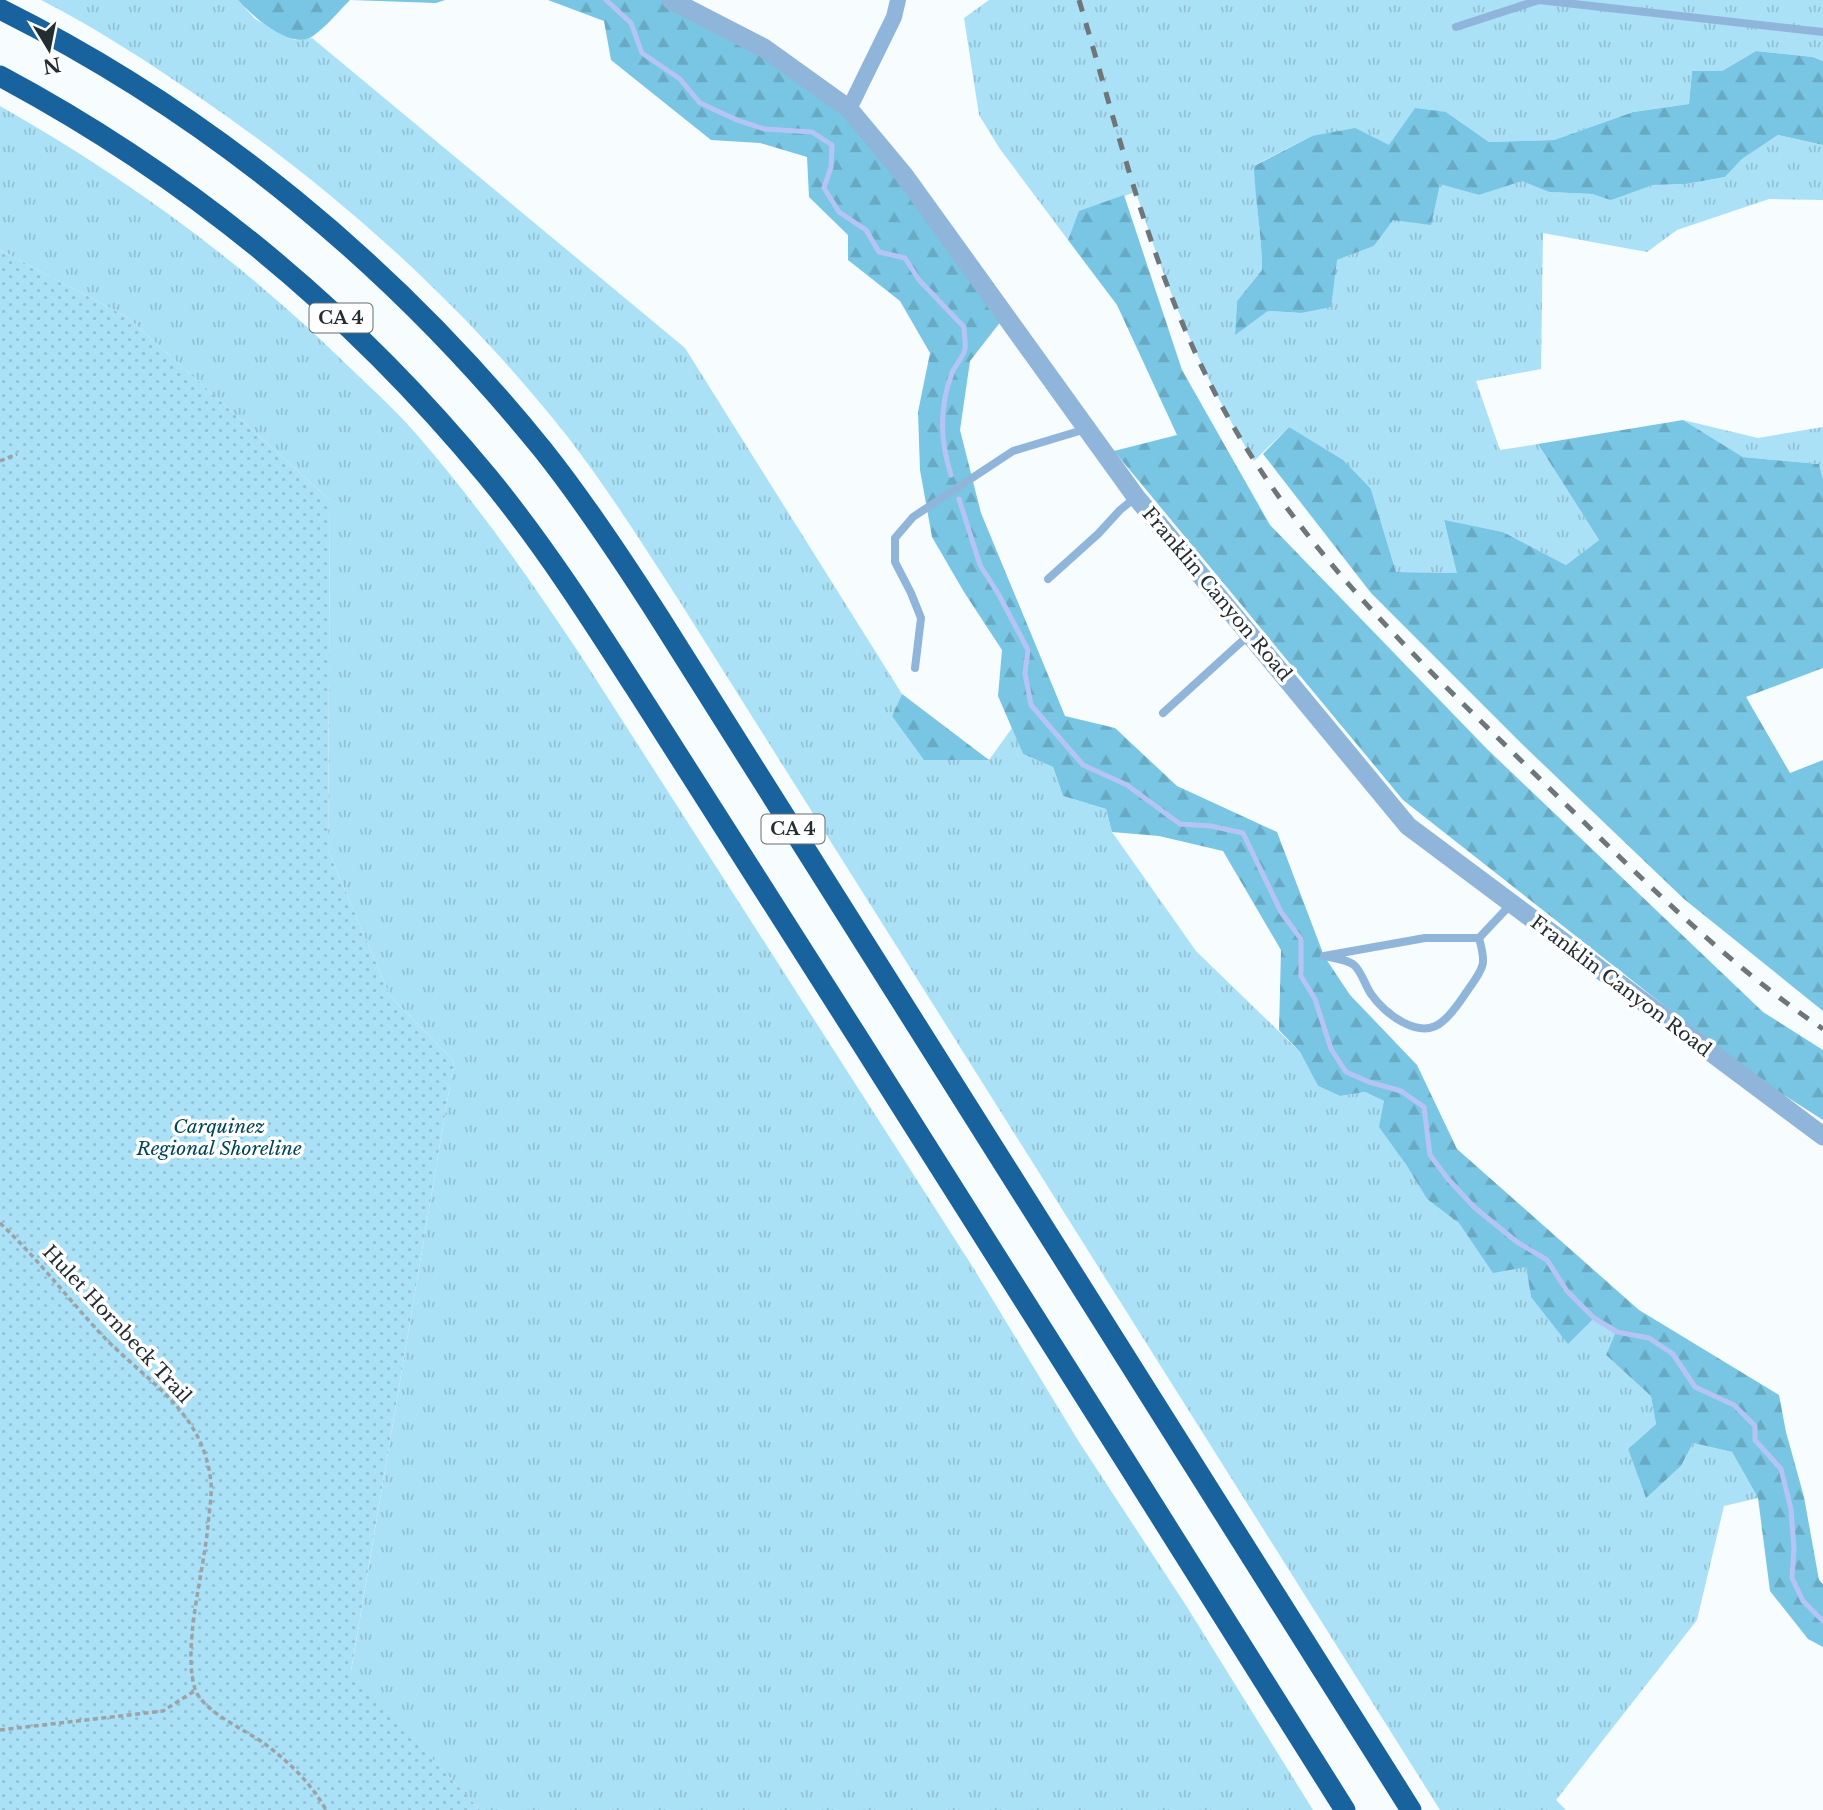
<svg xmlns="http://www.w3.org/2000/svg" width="1823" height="1810" viewBox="0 0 1823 1810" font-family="'Libre Baskerville',serif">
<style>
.grass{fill:url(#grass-tufts)}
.forest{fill:url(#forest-firs)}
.park{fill:url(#park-dots)}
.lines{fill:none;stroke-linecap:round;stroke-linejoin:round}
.stream{stroke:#b6c4f5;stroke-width:5}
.path{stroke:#9ca3a6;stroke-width:3.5;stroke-dasharray:5 3.5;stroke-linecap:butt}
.service{stroke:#90b5da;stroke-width:8}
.minor{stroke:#90b5da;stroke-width:16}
.tertiary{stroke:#90b5da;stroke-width:19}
.motorway{stroke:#18629d;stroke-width:21}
.rail{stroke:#6e767a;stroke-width:5;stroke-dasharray:12 12;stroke-linecap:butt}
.labels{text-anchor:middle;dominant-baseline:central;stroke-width:7;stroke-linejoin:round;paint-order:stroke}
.shield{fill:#fff;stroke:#666d70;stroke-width:2}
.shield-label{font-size:18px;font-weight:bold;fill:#242e32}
.street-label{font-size:19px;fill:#242e32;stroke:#fff}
.park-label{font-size:19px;font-style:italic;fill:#00465a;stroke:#fff}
</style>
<defs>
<pattern id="grass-tufts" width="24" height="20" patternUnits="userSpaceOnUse" patternTransform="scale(1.75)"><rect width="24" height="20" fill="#aae1f6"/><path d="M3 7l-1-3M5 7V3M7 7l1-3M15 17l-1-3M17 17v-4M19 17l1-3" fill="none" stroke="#92c1d3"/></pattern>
<pattern id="forest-firs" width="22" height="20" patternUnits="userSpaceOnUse" patternTransform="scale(1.75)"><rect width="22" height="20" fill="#78c6e3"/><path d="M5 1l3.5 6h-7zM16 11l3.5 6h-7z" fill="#68aac3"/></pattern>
<pattern id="park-dots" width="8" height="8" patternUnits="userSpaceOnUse" patternTransform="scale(1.75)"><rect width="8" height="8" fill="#aae1f6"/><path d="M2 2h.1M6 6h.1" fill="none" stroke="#92c1d3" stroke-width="1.8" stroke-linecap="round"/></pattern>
</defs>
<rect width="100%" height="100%" fill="#f7fcfe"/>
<path class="grass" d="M41,0H238L255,19L295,40L312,38L685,348L902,694L892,716L989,760L1012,728L1023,754L1053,767L1063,796L1106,809L1112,832L1196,951L1300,1052L1318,1086L1340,1096L1365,1092L1384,1101L1405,1163L1427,1199L1526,1267L1531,1297L1594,1318L1617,1332L1606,1355L1651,1395L1656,1424L1628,1449L1646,1497L1681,1466L1693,1443L1732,1452L1758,1498L1724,1506L1697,1620L1556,1800L1566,1810H1440L680,602C644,546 608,489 567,436C463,304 337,191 199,97C148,62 96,28 41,0Z
M989,0H1823V61L1813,57L1756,51L1722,71H1692L1689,104L1633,112L1554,140L1489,142L1446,112L1389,146L1312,136L1255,165C1255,201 1262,235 1262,270L1237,301L1235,334L1268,311L1301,313L1337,260L1374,246L1393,219L1440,183L1479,195L1522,180L1549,192L1592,194L1611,199L1653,185L1686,184L1725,177L1742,159L1778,135L1823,145V200L1769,199L1677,230L1647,252L1543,233L1541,369L1476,381L1500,450L1538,444L1599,540L1566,565L1503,532L1444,521L1458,573L1396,572L1371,489L1289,427L1254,461C1200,372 1167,291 1136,192L1080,211L1068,240L1000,149L979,115L964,18Z
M0,106C128,179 241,261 346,364C373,390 401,415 424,443C482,511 532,582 581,656L974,1269L1079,1442L1187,1607L1313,1810H480L351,1672L454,1061L390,996L328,850L330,500L127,317L0,250Z
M1683,420L1758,438L1823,427V479L1819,464L1743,457Z"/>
<path class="forest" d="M238,0H445L436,3L350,0C338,12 327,26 313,36C292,51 252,16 238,0Z
M548,0H671L849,109L1005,316L970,361L960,430L981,513L1065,716L1115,728L1177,786L1277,832L1324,956L1350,995L1417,1065L1457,1149L1639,1310L1779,1395L1786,1432L1804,1497L1819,1580L1823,1584V1647L1808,1639L1770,1591L1758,1498L1732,1452L1693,1443L1681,1466L1646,1498L1628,1449L1656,1424L1651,1396L1606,1355L1616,1332L1594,1318L1568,1344L1531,1297L1526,1267L1493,1273L1459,1223L1427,1199L1405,1163L1379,1127L1384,1101L1365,1092L1340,1096L1318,1086L1300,1052L1279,1030L1281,950L1223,851L1159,836L1112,832L1106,809L1063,796L1053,767L1023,754L998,696L1002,650L964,592L932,537L920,470L918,412L930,353L900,301L848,260V235L809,197L807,157L760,143L711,140L611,60L604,21Z
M1756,51L1813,57L1823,61V145L1778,135L1742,159L1725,177L1686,184L1653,185L1611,200L1592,194L1549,192L1522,181L1479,195L1440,184L1431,225L1393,220L1374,246L1337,260L1331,307L1301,313L1268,311L1235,335L1237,301L1262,270C1262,235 1255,201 1254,166L1312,136L1355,128L1389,145L1415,108L1446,112L1489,142L1554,140L1633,112L1689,104L1692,71H1722Z
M1124,195L1182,370L1270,525L1487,749L1763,1012L1823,1050V1120L1751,1074L1403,800L1114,451L1177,435L1117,305L1068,240L1079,211Z
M1683,420L1743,457L1819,464L1823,479V668L1746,697L1790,773L1823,760V1011L1684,899L1522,744L1371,593L1263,454L1289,427L1343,460L1371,489L1396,572L1457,573L1444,520L1503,532L1566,565L1599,540L1538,444Z
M902,694L989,760H924L892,716Z"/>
<path class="park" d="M0,250L127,317L330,500L328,850L390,996L454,1061L351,1671L480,1810H0Z"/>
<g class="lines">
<path class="stream" d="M606,0L631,23L642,53L680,79L700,103L737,120L764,129L812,132L832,145L831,167L824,188L839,212L866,230L879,252L905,258L919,280L964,327C964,334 966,343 965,349C963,358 955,365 952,373C939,408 940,440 951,475
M959,499L980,565L999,595L1028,650L1025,673L1031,705L1083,765L1127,785L1180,824L1211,826L1243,833L1281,912L1301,939V976L1315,999L1331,1049L1346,1072L1369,1082L1401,1091L1424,1107L1430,1155L1448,1179L1474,1207L1517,1242L1547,1260L1567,1291L1594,1318L1617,1332L1649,1338L1673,1354L1695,1387L1734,1405L1755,1426V1440L1781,1469L1791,1509L1794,1549L1792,1578L1803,1601L1823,1621"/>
<path class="path" d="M0,461L17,454
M0,1223C36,1257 66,1296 100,1333C145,1381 204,1410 211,1483C212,1496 209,1512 208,1525C204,1572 182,1646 195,1689C203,1712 246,1730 265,1744C290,1763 311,1783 326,1810
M0,1730L163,1711L196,1690"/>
<path class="service" d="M1456,27L1539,0L1823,32
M1048,579L1098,534L1120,510L1136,497
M915,668L921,618L911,593L895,562V538L913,517L1013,451L1086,429
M1163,713L1250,634
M1479,938C1486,963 1485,966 1470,987C1462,998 1454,1012 1443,1021C1420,1042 1384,1013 1371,994C1365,985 1362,973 1355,966C1348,959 1333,958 1324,956L1425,938H1479L1512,903"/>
<path class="minor" d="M849,109L894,17L898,0"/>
<path class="tertiary" d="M671,0L764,48L849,109L904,175L1136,497L1408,826L1823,1136"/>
<path class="motorway" d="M0,9C211,114 395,267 543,450C586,504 624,562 661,620L1411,1810
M0,76C189,177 352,312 488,477C552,555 605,641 659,725C725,829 791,932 857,1036C1020,1293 1183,1552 1345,1810"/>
<path class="rail" d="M1079,0C1119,133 1151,271 1216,395C1297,550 1421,662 1544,783C1632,869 1720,959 1823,1029"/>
</g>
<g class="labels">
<g class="shield">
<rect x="309.5" y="303.5" width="63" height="29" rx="5"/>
<rect x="761.5" y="814.5" width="63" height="29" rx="5"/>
</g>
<g class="shield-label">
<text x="341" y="318">CA 4</text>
<text x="793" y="829">CA 4</text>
</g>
<g class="street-label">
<text transform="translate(1217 594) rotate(50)">Franklin Canyon Road</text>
<text transform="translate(1621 986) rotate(37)">Franklin Canyon Road</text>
<text transform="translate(117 1324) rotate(47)">Hulet Hornbeck Trail</text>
</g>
<g class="park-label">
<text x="219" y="1126">Carquinez<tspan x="219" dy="22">Regional Shoreline</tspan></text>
</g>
</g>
<g transform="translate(49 49) rotate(170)" stroke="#ffffff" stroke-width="5" paint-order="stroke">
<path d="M0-5L12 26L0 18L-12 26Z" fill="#242e32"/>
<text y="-10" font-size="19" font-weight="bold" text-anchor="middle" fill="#242e32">N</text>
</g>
</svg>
